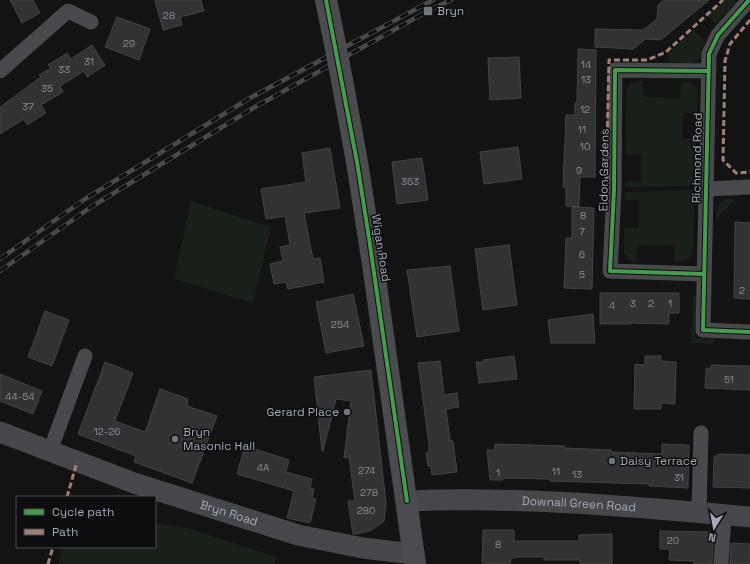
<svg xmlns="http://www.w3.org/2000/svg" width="750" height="564" viewBox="0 0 750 564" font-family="'Space Grotesk',sans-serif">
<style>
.green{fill:#19201a}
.building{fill:#323234;stroke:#424347}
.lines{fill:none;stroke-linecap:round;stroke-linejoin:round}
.street{stroke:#47494c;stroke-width:15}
.secondary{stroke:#46474a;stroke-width:21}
.primary{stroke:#494b4e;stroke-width:22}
.rail-casing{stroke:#47494b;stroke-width:4.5}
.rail{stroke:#0d0d0f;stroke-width:3;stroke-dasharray:9;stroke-linecap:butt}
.primary-bridge{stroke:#494b4e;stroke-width:22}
.quiet{stroke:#9e8076;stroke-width:3;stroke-dasharray:6 3;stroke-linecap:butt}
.cycleway-casing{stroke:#0d0d0f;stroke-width:6}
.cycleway{stroke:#469c4c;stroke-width:4}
.poi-dot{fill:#71757c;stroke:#0d0d0f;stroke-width:1.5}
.labels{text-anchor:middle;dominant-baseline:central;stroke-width:3;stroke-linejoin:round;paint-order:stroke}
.number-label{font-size:10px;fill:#878c95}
.poi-label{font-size:12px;fill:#a3aab5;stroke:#0d0d0f;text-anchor:start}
.street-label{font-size:12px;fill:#a3aab5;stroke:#0d0d0f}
</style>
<rect width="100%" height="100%" fill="#131313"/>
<path class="green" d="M725,0H734L736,3L716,24L708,16Z
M694,30L705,42L699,60L693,64L671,63L667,54Z
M637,81H643L644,97L680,98L681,81L690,82L698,88L697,113H683L682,138L696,139V186L625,187V182H641V154H625L626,90L630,83Z
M692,190L695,193L693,249C692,260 686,261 675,262V246L637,245L636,262L628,260L624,253V228H639V200H625V192Z
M727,199H736L719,216V219H716C716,210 718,202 727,199Z
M191,201L271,227L253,303L174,279Z
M693,296H697L695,338L714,339L713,344L691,343Z
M155,523L184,527L277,557L275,564H59L63,547H155Z"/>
<path class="building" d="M10,0H33L40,13L22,23Z
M155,0H201L204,11L180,17L182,25L163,30Z
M664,0H709L661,40L646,39L633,49L595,47V29L643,30L657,19L658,5Z
M117,17L150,29L139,60L105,47Z
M92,45L105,65L87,77L84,71L60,86L63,92L41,105L46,113L27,125L24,119L0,134V107L41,77L39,75L51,68L48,65L67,53L71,59Z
M578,49L596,50L595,177H580L579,207L566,206V187H563L566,115H575V103H577Z
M519,57L521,98L490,100L488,58Z
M518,147L522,179L484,184L480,152Z
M330,148L340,208L304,213L313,259L320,258L324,282L288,289L286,282L274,284L270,264L283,261L280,247L290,245L285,216L266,219L261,189L306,182L302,153Z
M422,158L428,200L397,204L392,162Z
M572,207L594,208L592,289L564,288L566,238H572Z
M735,222L750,223V299L734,298Z
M509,245L517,305L483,310L475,249Z
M450,266L459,331L417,337L407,270Z
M600,293H679V313H669V324L631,323V324H600Z
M353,294L364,346L326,353L316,302Z
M45,311L69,320L52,366L28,357Z
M593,314L595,343H551L548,320Z
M514,356L517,379L479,383L476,362H484L483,360Z
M645,356H661V361L676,362L675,404L661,403V409H634L635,364L645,365Z
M440,361L444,395L457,393L459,407L446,409L450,441H453L457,472L432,475L431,466H428L426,453L429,452V444L418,363Z
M105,362L133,373L115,421L145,432L160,389L188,399L187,406L217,416L192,483L134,462L136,456L78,434Z
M711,365L750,366V390L705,388L706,368L711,369Z
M371,370L386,503L384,521L370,531L355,534H353L348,501H355L349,457L344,458L351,401L336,399L323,451H322L314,377Z
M0,374L42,391L33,414L0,401Z
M495,444L565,446V448L611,450V452L662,454V444L689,445L688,488L649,486V484L550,481V479L503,478V480H490L487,450H495Z
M245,446L289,460L286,472L312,479L310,488L314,489L312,498L316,499L310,523L287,518L294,491L237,474Z
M718,454L750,455V488L713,487L714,456H718Z
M483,530H514V541H579V535L612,534V564H580V560H544V557H514V558H511L510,564L482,563Z
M660,531L711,532V542H713L712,564H694V561L669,560L670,549H660Z
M731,543L750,544V564H730Z"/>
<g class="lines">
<path class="street" d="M749,0L718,35L709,54L703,330L750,332
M0,71L68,11L91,22
M706,189L750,187
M704,274L610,271L614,190L615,70L709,71
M50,451L85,356
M699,512L701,433
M721,564L724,515"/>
<g class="secondary">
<path id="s1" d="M0,432L134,483L298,535L363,548L413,554"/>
<path id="s2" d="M407,501C521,496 636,507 750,517"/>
</g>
<path class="primary" d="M326,0L332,29
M342,80L357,162L374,271L415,564"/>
<defs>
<path id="rail" d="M0,259L85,199L250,98L433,0
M0,271L91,207L255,107L428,11L451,0"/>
</defs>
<use href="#rail" class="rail-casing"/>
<use href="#rail" class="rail"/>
<path class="primary-bridge" d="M332,29L342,80"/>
<path class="quiet" d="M750,20L730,44L725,61L723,160L736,173L750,172
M606,190L609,60H647L666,52L723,0
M67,497L77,462
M48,564L53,547"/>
<defs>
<path id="cycleway" d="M326,0L357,162L369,238L407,501
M749,0L718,35L709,54L703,330L750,332
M704,274L610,271L614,190L615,70L709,71"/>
</defs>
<use href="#cycleway" class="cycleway-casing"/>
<use href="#cycleway" class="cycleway"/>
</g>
<g class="poi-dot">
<rect x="423" y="6" width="10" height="10" rx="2"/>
<circle cx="347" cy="412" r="4"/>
<circle cx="175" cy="439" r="4"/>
<circle cx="612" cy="461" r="4"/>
</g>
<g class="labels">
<g class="number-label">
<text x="169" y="15">28</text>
<text x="129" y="43">29</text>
<text x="89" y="61">31</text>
<text x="586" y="64">14</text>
<text x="64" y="69">33</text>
<text x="586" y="79">13</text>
<text x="47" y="88">35</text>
<text x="28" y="106">37</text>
<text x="585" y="109">12</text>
<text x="582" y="129">11</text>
<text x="585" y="146">10</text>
<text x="579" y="170">9</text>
<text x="410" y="181">363</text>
<text x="583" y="215">8</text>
<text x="582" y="231">7</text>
<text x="582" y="254">6</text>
<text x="582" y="274">5</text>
<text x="742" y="290">2</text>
<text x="633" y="303">3</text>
<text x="651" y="303">2</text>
<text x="670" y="303">1</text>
<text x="612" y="305">4</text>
<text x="340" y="324">254</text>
<text x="729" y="379">51</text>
<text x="20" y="396">44-54</text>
<text x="107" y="431">12-26</text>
<text x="263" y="467">4A</text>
<text x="367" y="470">274</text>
<text x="556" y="471">11</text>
<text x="498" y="472">1</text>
<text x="577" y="474">13</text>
<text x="679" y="477">31</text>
<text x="369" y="492">278</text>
<text x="366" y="510">280</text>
<text x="673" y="540">20</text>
<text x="498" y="544">8</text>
</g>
<g class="poi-label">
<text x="437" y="11">Bryn</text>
<text x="339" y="412" text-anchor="end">Gerard Place</text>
<text x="183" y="432">Bryn<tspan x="183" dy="14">Masonic Hall</tspan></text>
<text x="620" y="461">Daisy Terrace</text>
</g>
<g class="street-label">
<text transform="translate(697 158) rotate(-89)">Richmond Road</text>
<text transform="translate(604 170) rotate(-89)">Eldon Gardens</text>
<text transform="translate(381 248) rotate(81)">Wigan Road</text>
<text stroke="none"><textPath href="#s2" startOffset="172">Downall Green Road</textPath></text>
<text stroke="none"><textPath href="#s1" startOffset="243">Bryn Road</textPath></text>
</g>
</g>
<rect x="16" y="496" width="140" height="52" fill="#0d0d0f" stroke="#494c51"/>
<rect x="24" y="509" width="20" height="6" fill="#469c4c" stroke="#494c51"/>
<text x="52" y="516" font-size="12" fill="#a3aab5">Cycle path</text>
<rect x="24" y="529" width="20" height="6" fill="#9e8076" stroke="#494c51"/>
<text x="52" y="536" font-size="12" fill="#a3aab5">Path</text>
<g transform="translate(714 528) rotate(191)" stroke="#0d0d0f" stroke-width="3" paint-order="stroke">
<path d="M0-3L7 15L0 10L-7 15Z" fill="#a3aab5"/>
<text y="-6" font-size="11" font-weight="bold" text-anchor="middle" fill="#a3aab5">N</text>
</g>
</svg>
